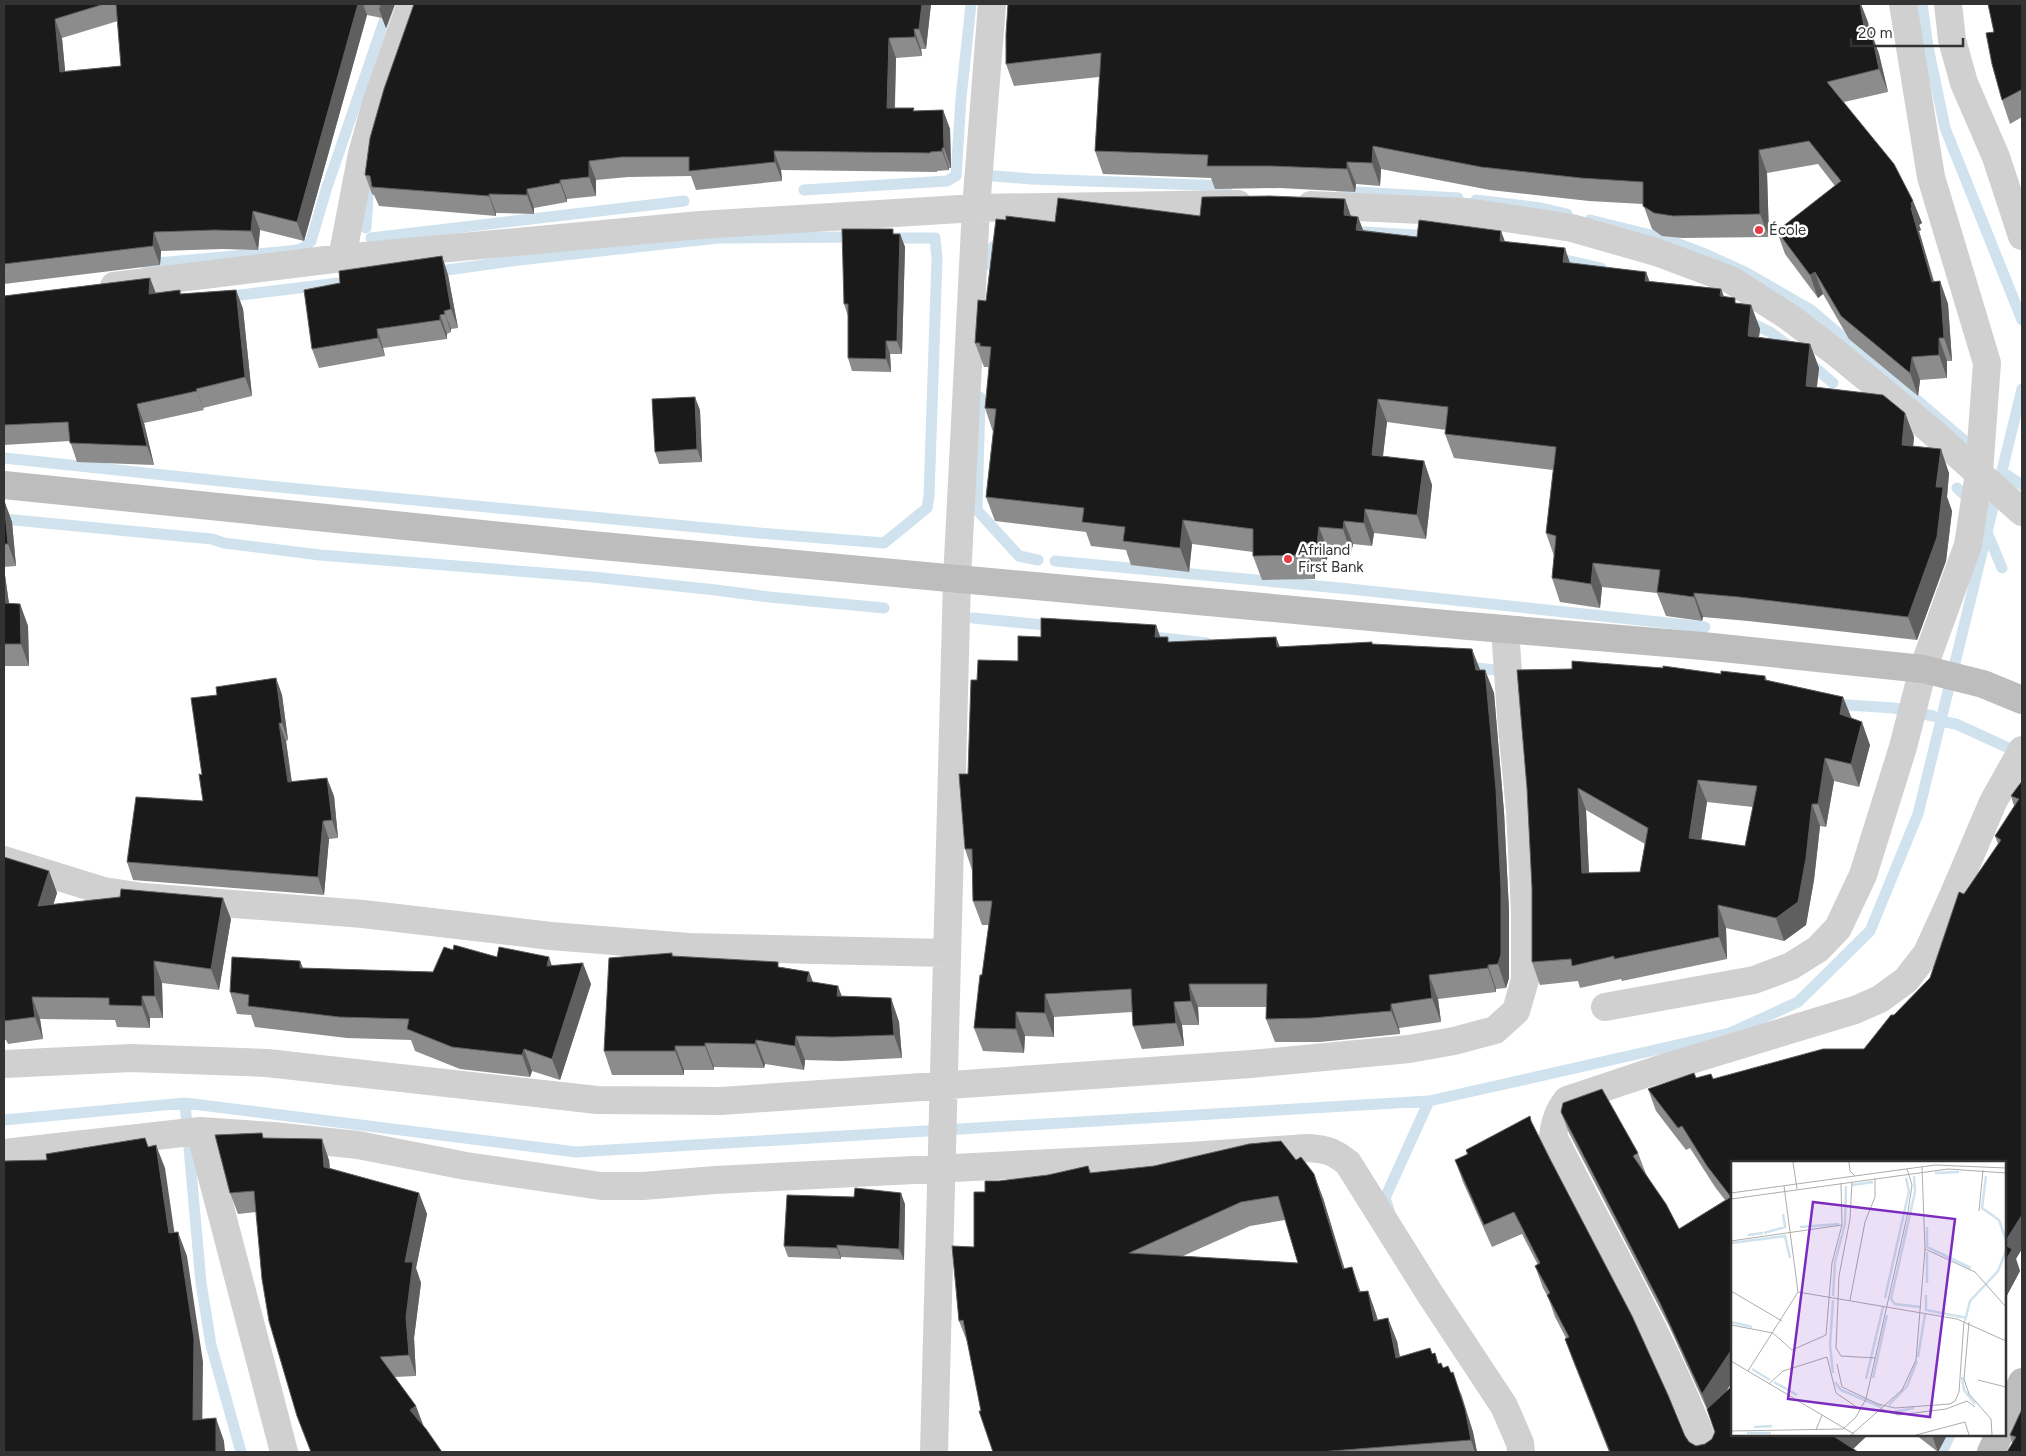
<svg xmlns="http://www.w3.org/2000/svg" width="2026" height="1456" viewBox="0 0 2026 1456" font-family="Figtree,sans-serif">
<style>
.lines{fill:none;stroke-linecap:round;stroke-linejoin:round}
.stream{stroke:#cfe2ee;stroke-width:11}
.street{stroke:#d0d0d0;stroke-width:28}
.secondary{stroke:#bdbdbd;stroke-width:28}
.wall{fill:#8c8c8c;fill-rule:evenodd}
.shaded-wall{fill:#5f5f5f}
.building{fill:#1a1a1a;stroke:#5f5f5f;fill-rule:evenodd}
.poi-dot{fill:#e63946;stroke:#fff;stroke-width:2}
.labels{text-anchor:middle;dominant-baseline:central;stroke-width:5;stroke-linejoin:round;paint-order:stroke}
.poi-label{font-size:15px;fill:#333;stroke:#fff;text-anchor:start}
.inset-river{fill:none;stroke:#cfe2ee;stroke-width:2.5}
.inset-road{fill:none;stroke:#adadad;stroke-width:1}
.view{fill:#7b2cbf;fill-opacity:0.15;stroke:#7b2cbf;stroke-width:2.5}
.inset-edge{fill:none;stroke:#333;stroke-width:2.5}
</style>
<rect width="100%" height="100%" fill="#fff"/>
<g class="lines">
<path class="stream" d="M1922,4L1928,47L1945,128L2022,320
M984,170L982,175L1032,179L1228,186
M804,190L947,181L956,176L961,98L971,4
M1342,191L1458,198
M1476,200L1541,208L1567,214
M1590,220L1663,238L1705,254L1745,272L1811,310L1979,453
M366,228L369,180
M1365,232L1431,236
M371,238L684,201
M1556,258L1601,268
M146,264L289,251C299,250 305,249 311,241L327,187L390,4
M984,266L986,253L1004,238
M433,272L519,260L718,238L857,237
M224,297L355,281
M1747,321L1770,332L1793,349
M1807,361L1833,383
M980,397L977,510L1019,556L1038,560
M4,458L268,486L759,533L884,543L927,508L929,496L937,258L935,238H888
M2004,473L2022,485
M1957,488L1972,502
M4,519L212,539L224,543L320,555L593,577L716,590L769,597L884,608
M1987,532L2002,568
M1055,561L1350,589L1705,627
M973,618L1055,626
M1153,637L1207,643
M1464,667L1508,671
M1832,704L1894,708L1933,716
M1940,721L1956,724L2015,751
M185,1103L201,1283L211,1345L241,1452
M4,1120L185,1103L576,1152L1429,1101L1730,1033L1798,1002L1870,931L1918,814L2022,389
M1389,1210L1385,1198L1429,1101
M1942,1452L1950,1435"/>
<path class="street" d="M1948,4L1952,40L1964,83L1996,157L2022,236
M1311,205L1467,212L1572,228L1656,252L1731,280L1789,317L1835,352L1929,429L2022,512
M342,258L362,154L376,103L411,4
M114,286L342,258L700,225L976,208L1238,204
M4,860L104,891L143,897L363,914L551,936L689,947L946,953
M1605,1007L1754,980L1791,966L1818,949L1838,928L1863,875L1903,747L1923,669L1968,545L1979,473L1987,363L1931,177L1903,4
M4,1064L131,1058L267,1063L597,1100L721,1101L1251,1064L1409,1049L1454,1041L1495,1030L1516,1011L1525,980V911L1520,811L1511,716L1505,629
M200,1131L284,1452
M4,1153L200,1131L273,1136L358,1145L466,1166L601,1186H643L715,1180L1190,1156L1307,1148C1326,1149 1333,1151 1348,1163L1430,1294L1504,1406L1520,1443L1521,1452
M934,1452L957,579L976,208L992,4
M1707,1452C1666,1342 1605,1241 1553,1136C1555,1121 1558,1112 1567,1100L1654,1071L1855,1010L1880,999L1906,980L1927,953L1953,896L1993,802L2022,750"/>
<path class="secondary" d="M4,485L591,545L1457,625L1703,646L1923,669L1983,684L2022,700
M2005,1421L2022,1382
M1991,1452L1999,1435"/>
</g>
<path class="wall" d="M4,4H395L386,28L382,18L367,15L304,241L260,230L258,250L222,249L161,251L160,265L4,284ZM118,21L121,66L65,71L62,38Z
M414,4H931L926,49H921L922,56L896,58L895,108L914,111L943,110L950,129L951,168H949V170L937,171V172L781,170L782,181L696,190L691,176L628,177L596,180V196L567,199V202L534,208V214L496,213V216L379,206L374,195L372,194L365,175Z
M1008,4L1868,22L1869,31L1879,54L1888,92L1844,102L1913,201L1922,223L1919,225L1921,230L1919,231L1934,281H1940L1948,304L1952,361H1947V378L1920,380L1918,396L1849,339L1823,294L1818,298L1785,254L1777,231L1835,186L1818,164L1767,173L1769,237L1682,238L1662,236L1652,229L1643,204L1589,201L1490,190L1381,169L1380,186L1356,184L1355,192L1280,188L1215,189L1211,178L1103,174L1095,151L1099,77L1014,86L1006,64Z
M2022,4V117L2010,124L2002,100L1994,32Z
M1345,199L1351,216L1358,217L1363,230L1417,237L1505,242L1570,263L1646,272L1649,281L1721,289L1724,297L1737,303L1751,305L1760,329L1759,337L1810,344L1819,368L1817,387L1905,413L1914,437L1913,446L1949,473L1947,497L1952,511L1946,561L1917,640L1748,621L1703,617L1702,621L1666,616L1657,593L1602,587L1600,608L1560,602L1552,578L1554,556L1546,533L1553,470L1454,458L1445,434L1446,430L1387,422L1383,456L1424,461L1432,485L1426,539L1374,533L1372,546L1353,544L1351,553L1328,551L1326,568L1314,567L1315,579L1262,580L1253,556V552L1192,544L1189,572L1131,565L1126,550L1091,546L1086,532L995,521L986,497L993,432L985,408L989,369L988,367H984L975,343L1006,220L1055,222L1200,216Z
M895,234H900L905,247L902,354H890L891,372L852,371L848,358V316L844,304Z
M442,256L448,275L458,328L451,329V332L447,334V339L383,348L385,356L319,368L312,349L340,283Z
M150,278L156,293L180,290L181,294L236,290L243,309L252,396L203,408L204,410L144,423L154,465L77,462L70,441L4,445L5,449H4V296Z
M700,410L702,462L659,464L655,452Z
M4,500L12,522L16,566L4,567Z
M4,568L9,604H20L28,626L29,666H4Z
M1156,625L1160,637L1170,642L1280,647L1373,644L1480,670H1485L1494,693L1504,812L1509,911V978L1506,988L1496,989V992L1438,999L1441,1022L1399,1028L1400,1034L1320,1042H1275L1266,1019L1267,1007H1198L1199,1025H1182L1184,1046L1142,1049L1133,1026L1132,1012L1054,1017V1037L1025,1036L1024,1053L983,1051L974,1028L989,925H982L973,901L972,870L965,849L968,774L977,680L1018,661L1041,637Z
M1721,674L1765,676L1767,680L1843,697L1851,718L1870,745L1859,787L1834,781L1826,827L1820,826L1814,880L1806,925L1784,941L1726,928L1727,959L1622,981L1621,979L1580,988L1578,981L1540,985L1532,962V888L1527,788ZM1707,802L1753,807L1745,846L1701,840ZM1586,810L1645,844L1640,872L1589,873Z
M276,678L282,695L288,740L286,741L292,782L334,796L338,838L329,839L324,895L133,880L127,862L203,801L202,775L217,695Z
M2022,781L2016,1259L2020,1271L2005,1299V1162H1732V1382L1726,1392L1853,1449L1858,1452H1609L1573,1361L1565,1339L1566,1338L1555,1317L1548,1297L1543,1288L1535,1266L1538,1265L1522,1234L1492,1247L1463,1182L1455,1160L1467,1155L1466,1150L1535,1129L1685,1436L1689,1442L1696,1446L1705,1444L1712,1439L1715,1432L1710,1416L1668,1324L1569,1133L1561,1112L1638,1153L1646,1174L1679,1229L1725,1200L1715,1187L1690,1148L1686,1150L1656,1111L1648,1089L1696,1078L1713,1079L1864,1049L1894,1015L1930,978L1964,894L1998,844L1995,836L2014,806L2011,796Z
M4,857L49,871L57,893L53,905L231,919L219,990L162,983L163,1018H150V1028L117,1027L115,1020L40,1019L43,1039L8,1044L6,1040H4Z
M453,950L552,966L591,984L560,1080L532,1071L530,1077L460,1069L415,1051L411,1040L347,1038L255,1027L251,1015L237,1014L230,992L300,961L303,968L433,972Z
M672,953L673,956L780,967L809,972L813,982L842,996L891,998L899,1022L902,1058L842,1061L805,1060L804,1070L765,1064L764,1068L714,1067V1070H684V1075H612L604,1051Z
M264,1138L329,1160L330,1168L419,1193L427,1214L416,1268L421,1283L414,1338L416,1376L394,1377L256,1212L238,1214L230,1193Z
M1088,1166L1091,1173L1323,1198L1344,1269L1361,1292L1368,1291L1378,1320L1397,1341L1400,1357L1435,1353L1439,1364L1441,1363L1443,1368L1451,1373L1462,1396L1473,1432L1477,1452H993L981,1411L968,1344L959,1321L985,1192L999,1181L1048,1175ZM1285,1220L1298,1263L1183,1256L1250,1226Z
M905,1204L904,1260L841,1257V1259L788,1257L784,1246Z
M2022,1409V1452L2012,1443L2010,1435Z
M1916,1435H1947L1938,1452Z"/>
<path class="shaded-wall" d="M358,4H363L367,15L304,241L297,222Z
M381,4H395L386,28L379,9Z
M922,4H931L926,49L919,29Z
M1860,4H1861L1868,22L1873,55L1865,32Z
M55,19L62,38L67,91L60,72Z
M914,29L921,49L922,56L915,37Z
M1871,31L1879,54L1888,92L1879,69Z
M889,38L896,58L894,127L887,108Z
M943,110L950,129L951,168L944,148Z
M1373,146L1381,169L1380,186L1372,163Z
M942,148L949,168V170L942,151Z
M1759,150L1767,173L1769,237L1760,214Z
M774,151L781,170L782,181L775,162Z
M589,161L596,180V196L589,177Z
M1347,162L1356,184L1355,192L1347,169Z
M560,180L567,199V202L560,183Z
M527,189L534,208V214L527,195Z
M489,194L496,213V216L489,196Z
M1345,199L1353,223L1344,215Z
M1913,201L1922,223L1919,225L1921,230L1919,231L1940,304L1932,282L1911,208V203Z
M253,211L260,230L258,250L251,231Z
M1358,217L1367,241L1356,230Z
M1501,231L1510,255L1500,241Z
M154,232L161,251L160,265L153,246Z
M900,234L905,247L902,354L897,341Z
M1565,248L1573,272L1563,262Z
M442,256L448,275L458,328L451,309Z
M1646,272L1655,296L1645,281Z
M1815,272L1823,294L1818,298L1810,275Z
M150,278L157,297L149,294Z
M1940,281L1948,304L1952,361L1944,338Z
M1721,289L1730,313L1720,296Z
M236,290L243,309L252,396L245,377Z
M1751,305L1760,329L1756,360L1748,336Z
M444,311L451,329V332Z
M440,315L447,334V339L440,320Z
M377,329L383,348L385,356L378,338Z
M1939,338L1947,361V378L1939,355Z
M886,341L890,354L891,372L886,359Z
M1810,344L1819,368L1814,410L1806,386Z
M1912,357L1920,380L1918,396L1910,373Z
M196,389L203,408L204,410L197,391Z
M695,397L700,410L702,462L697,449Z
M1378,399L1387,422L1380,479L1372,455Z
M137,404L144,423L154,465L147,446Z
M1905,413L1914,437L1911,468L1902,445Z
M1941,449L1949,473L1947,497L1952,511L1946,561L1917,640L1908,617L1936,487Z
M1424,461L1432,485L1426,539L1417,515Z
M4,500L12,522L16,566L8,544Z
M1365,509L1374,533L1372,546L1364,523Z
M1183,520L1192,544L1189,572L1180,548Z
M1344,521L1353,544L1351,553L1343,529Z
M1319,527L1328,551L1326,568L1317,545Z
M1306,543L1314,567L1315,579L1306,555Z
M1593,563L1602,587L1600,608L1591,584Z
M4,568L12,625L4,603Z
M1694,593L1703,617L1702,621L1694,597Z
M20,604L28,626L29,666L21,644Z
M1156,625L1164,648L1155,637Z
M1276,637L1285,660L1277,647Z
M1472,649L1481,672L1476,670Z
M1485,670L1494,693L1504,812L1509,911V978L1506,988L1498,964Z
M276,678L282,695L288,740L282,723Z
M1843,697L1852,719L1840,714Z
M1862,722L1870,745L1859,787L1851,764Z
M279,723L286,741L294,800L288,782Z
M1825,758L1834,781L1826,827L1818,804Z
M327,778L334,796L338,838L332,820Z
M1698,780L1707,802L1698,861L1689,838Z
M1578,788L1586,810L1590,896L1582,873Z
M1812,804L1820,826L1814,880L1806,925L1784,941L1776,918Z
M323,821L329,839L324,895L318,877Z
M49,871L57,893L46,928L38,906Z
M223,898L231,919L219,990L211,969Z
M1718,905L1726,928L1727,959L1719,937Z
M549,957L556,978L547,966Z
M154,961L162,983L163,1018L155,996Z
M300,961L308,982L300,968Z
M583,963L591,984L560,1080L552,1059Z
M1488,965L1496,989V992L1488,968Z
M809,972L818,996L807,981Z
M1429,975L1438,999L1441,1022L1432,998Z
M1189,984L1198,1007L1199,1025L1191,1001Z
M838,986L847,1010L837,996Z
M1045,994L1054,1017V1037L1045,1013Z
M142,996L150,1018V1028L142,1006Z
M32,997L40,1019L43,1039L35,1017Z
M891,998L899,1022L902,1058L894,1035Z
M1174,1002L1182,1025L1184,1046L1176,1023Z
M1391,1004L1399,1028L1400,1034L1391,1011Z
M1016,1012L1025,1036L1024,1053L1016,1029Z
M796,1036L805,1060L804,1070L795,1046Z
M756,1040L765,1064L764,1068L755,1044Z
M705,1043L714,1067V1070L705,1046Z
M675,1046L684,1070V1075L675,1051Z
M524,1049L532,1071L530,1077L522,1055Z
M322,1139L329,1160L331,1187L324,1167Z
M156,1145L165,1168L178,1257L169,1233Z
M1314,1174L1323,1198L1352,1293L1343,1269Z
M419,1193L427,1214L416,1268L421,1283L414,1338L416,1376L409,1355L406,1317L405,1262Z
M901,1193L905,1204L904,1260L899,1249Z
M2022,1215V1249L2016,1259L2020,1271L2005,1299V1242Z
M178,1232L187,1256L203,1362L202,1443L193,1420Z
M837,1245L841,1257V1259L837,1248Z
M1352,1267L1360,1290L1368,1316L1359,1292Z
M1368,1291L1376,1314L1383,1344L1374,1321Z
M1388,1318L1397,1341L1404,1382L1396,1358Z
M1732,1349V1382L1710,1416L1702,1394Z
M1453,1372L1473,1432L1477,1452H1475L1471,1440Z
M416,1406L424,1427L410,1410Z
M216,1418L224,1441L225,1452H216Z
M1837,1435H1868L1850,1452L1835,1437Z
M1932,1435H1947L1938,1452Z"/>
<path class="building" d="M4,4H104L55,19L60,72L121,66L116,4H358L297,222L253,211L251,231L215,230L154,232L153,246L4,264Z
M414,4H922L919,29H914L915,37L889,38L887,108H914L913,111L943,110L944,148H942V151L930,152V153L774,151L775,162L689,171V157H622L589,161V177L560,180V183L527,189V195L489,194V196L372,187L370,176L365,175L370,138L384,89Z
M1008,4H1860L1865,32L1871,31L1879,69L1827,82L1894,164L1913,201L1911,203L1912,207L1911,208L1932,282L1940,281L1944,338H1939V355L1912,357L1910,373L1841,316L1815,272L1810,275L1777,231L1841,181L1809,141L1759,150L1760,214L1673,216L1654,213L1643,206V182L1581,178L1481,167L1373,146L1372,163L1347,162V169L1271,166H1207L1208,155L1095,151L1101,53L1006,64V34Z
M1988,4H2022V93L2021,90L2002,100L1992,64L1986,33L1994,32Z
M1270,196L1345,199L1344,215L1358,217L1356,230L1417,237L1419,220L1501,231L1500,241L1565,248L1563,262L1646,272L1645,281L1721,289L1720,296L1735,298V303L1751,305L1748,336L1810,344L1806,386L1883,395L1905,413L1902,445L1941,449L1936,487H1943L1937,537L1908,617L1739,597L1694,593V597L1657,592L1660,570L1593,563L1591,584L1552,578L1556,536L1546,533L1556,447L1445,434L1448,407L1378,399L1372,455L1424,461L1417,515L1365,509L1364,523L1344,521L1343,529L1319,527L1317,545L1306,543V555L1253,556V529L1183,520L1180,548L1123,541L1125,527L1082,522L1084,508L986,497L996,409L985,408L991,347L980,346V343H975L978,300L986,301L996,219L1006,220V216L1055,222L1058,198L1200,216L1202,197Z
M842,229H893V234H900L897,341H886V359L848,358V304H844Z
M442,256L451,309L444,311L445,314L440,315V320L377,329L378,338L312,349L304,290L340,283L339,271Z
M150,278L149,294L180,290V294L236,290L245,377L196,389L197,391L137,404L147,446L70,443L68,422L4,425V296Z
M695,397L697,449L655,452L652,399Z
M4,500L8,544H4Z
M4,599V603L20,604L21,644H4Z
M1041,618L1156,625L1155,637H1168V642L1276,637L1277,647L1372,642V644L1472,649L1476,670H1485L1496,789L1501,888V954L1498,964L1488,965V968L1429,975L1432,998L1391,1004V1011L1312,1018L1266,1019L1267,984H1189L1191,1001L1174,1002L1176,1023L1133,1026L1131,989L1045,994V1013L1016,1012V1029L974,1028L980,975H982L992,901H973L972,849H965L959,774H968L971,680H977L978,660L1018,661V636L1041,637Z
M1572,661L1663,668V666L1721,674V671L1765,676V680L1843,697L1840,714L1862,722L1851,764L1825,758L1818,804H1812L1806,858L1798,902L1776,918L1718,905L1719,937L1614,959V956L1572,966L1571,959L1532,962V888L1527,788L1517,670L1572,669ZM1698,780L1757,786L1745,846L1689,838ZM1578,788L1648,828L1640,872L1582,873Z
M276,678L282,723H279L288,782L327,778L332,820L323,821L318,877L127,862L136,797L203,801L199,774L202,775L191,698L217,695L216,687Z
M2022,781V1215L2005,1242V1162H1732V1349L1702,1394L1660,1303L1561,1112L1563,1103L1602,1089L1638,1153L1633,1156L1666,1204L1679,1229L1731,1197L1707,1166L1682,1126L1678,1128L1648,1089L1694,1073L1696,1078L1711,1074L1713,1079L1823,1049H1864L1891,1015H1894L1930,978L1959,892L1964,894L2001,840L1995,836L2019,799L2011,796Z
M4,857L49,871L38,906L120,897L121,889L223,898L211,969L154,961L155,996H142V1006L109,1005V998L32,997L35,1017L4,1021Z
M454,945L497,957L499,947L549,957L547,966L583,963L552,1059L524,1049L522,1055L452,1047L407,1029L409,1019L339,1017L248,1006L249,995L230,992L232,957L300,961V968L433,972L444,947L453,950Z
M672,953V956L778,962V967L809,972L807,981L838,986L837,996L891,998L894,1035L833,1037L796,1036L795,1046L756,1040L755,1044L705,1043V1046H675V1051H604L609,958Z
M1530,1116L1531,1121L1551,1161L1632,1316L1668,1395L1685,1436L1689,1442L1696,1446L1705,1444L1712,1439L1715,1432L1707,1409L1732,1386V1435H1837L1835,1437L1858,1452H1610L1565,1339L1569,1337L1547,1295L1550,1293L1535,1266L1540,1263L1514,1212L1484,1225L1455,1160L1468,1154L1466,1150Z
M262,1133L263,1138L322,1139L324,1167L419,1193L405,1262H413L406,1317L409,1355L380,1357L416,1406L410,1410L426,1429L442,1452H311L297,1416L269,1321L262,1279L254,1191L230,1193L215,1135Z
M145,1138L148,1147L156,1145L169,1233L178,1232L194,1338L193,1420L216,1418V1452H4V1161L47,1160L46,1154Z
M1281,1141L1296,1160L1301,1157L1314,1174L1343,1269L1352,1267L1359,1292L1368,1291L1374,1321L1388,1318L1396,1358L1430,1348L1432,1354L1435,1353L1438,1364L1441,1363L1443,1368L1448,1366L1451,1373L1453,1372L1465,1409L1471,1440L1319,1452H993L979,1411H981L963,1320L959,1321L952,1246L974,1247V1192H985V1181H999L1048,1175L1088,1166L1090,1173L1154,1166L1249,1144ZM1278,1196L1298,1263L1129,1253L1241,1202Z
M855,1188L901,1193L899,1249L837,1245V1248L784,1246L787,1195L854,1197Z
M2005,1245L2012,1249L2005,1262Z
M2022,1409V1452H2007L2016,1437L2010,1435Z"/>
<g class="poi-dot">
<circle cx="1759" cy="230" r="5"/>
<circle cx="1288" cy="559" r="5"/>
</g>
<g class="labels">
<g class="poi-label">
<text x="1769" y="230">École</text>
<text x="1298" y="550">Afriland<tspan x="1298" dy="17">First Bank</tspan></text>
</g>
</g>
<g transform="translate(1731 1161)">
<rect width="275" height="275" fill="#fff"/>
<path class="inset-river" d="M204,12L228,11M183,15L184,31L160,138L164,143L189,146M255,15L251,47L268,59L275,79M121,24L142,21M69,66L108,63M196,66V86L240,107M33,72L54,66L52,53M17,74L32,72M0,82L54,75L59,97M196,122V91M195,134V149L236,157M102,135L104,101L114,63L115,25M154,137L178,30L175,17M234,160L239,140L267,110L275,90M0,161L21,166M187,196L194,153M21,208L39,219M102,212L99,184L102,139M231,216L233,229L244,243M142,217L156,154M135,218L152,146M43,221L66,234M104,221L110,229L150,246M158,244L176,225L186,200M163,251L183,247M23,266L41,265M16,272H40"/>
<path class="inset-road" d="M62,1L66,28M118,1L119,10L124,15M121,21L119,58L108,115L105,187L110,195L144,197M0,32L204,4L275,7M0,38L217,8L275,12M248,50L252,9M0,80L111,64M194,88L244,111L275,146M0,130L51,160M67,131L226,158L275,180M119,139L134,61L144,36V17M238,161L233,218L238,233L260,258L261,274M0,164L42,172L61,189L95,174L101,102L111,64L110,22M0,200L123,273M106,203L111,226L147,243L164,247L219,243L224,240L228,231L233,160M17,210L67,131L53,25M247,219L275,226M38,223L52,210L96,196L105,232L130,249M150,248L167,254L215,248L236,240L244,246M85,269L91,254M0,270L112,268L125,256L135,238L177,51L181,24L176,8M120,274L171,229L185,199L194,88L191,6M185,274L234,261L238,274"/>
<path class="view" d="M82,41L224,58L199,256L57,238Z"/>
<rect width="275" height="275" class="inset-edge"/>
</g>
<rect width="2026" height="1456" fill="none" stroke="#333333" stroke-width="10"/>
<path d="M1851 38v8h112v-8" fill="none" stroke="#333333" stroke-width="2.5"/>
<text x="1858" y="38" font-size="15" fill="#333333" stroke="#ffffff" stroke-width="4" paint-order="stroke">20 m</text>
</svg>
